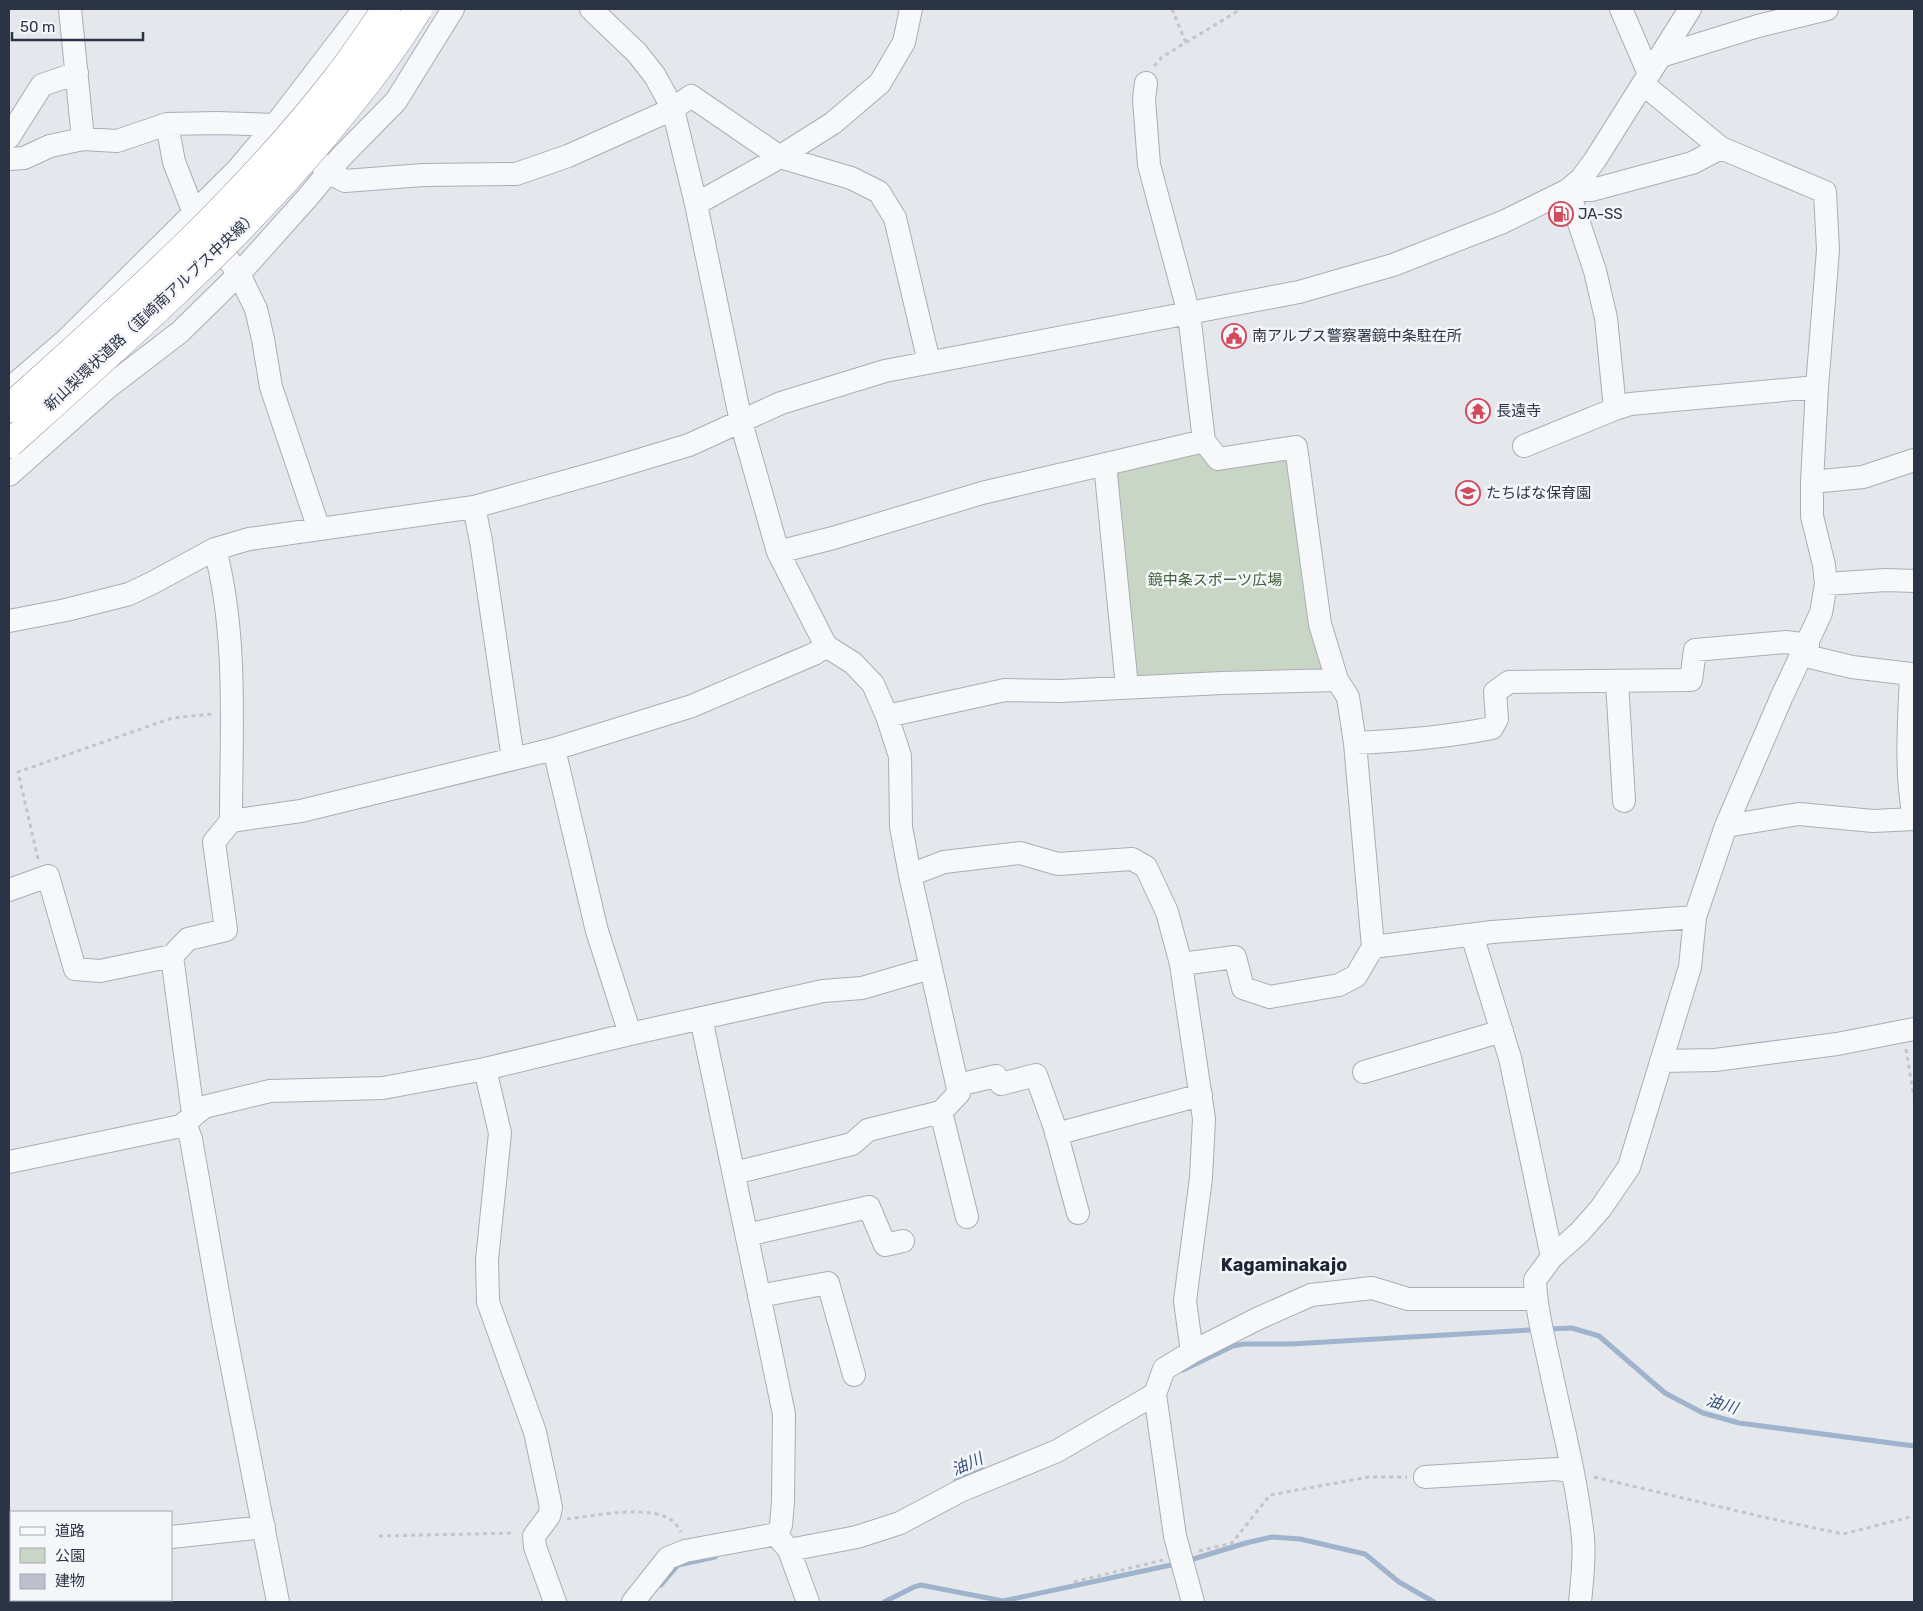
<svg xmlns="http://www.w3.org/2000/svg" width="1923" height="1611" viewBox="0 0 1923 1611" font-family="Rubik,'Noto Sans JP',sans-serif">
<style>
.green{fill:#c9d6c5}
.lines{fill:none;stroke-linecap:round;stroke-linejoin:round}
.stream{stroke:#9fb4cc;stroke-width:5}
.building{fill:#bbc0ca}
.minor-casing{stroke:#a9aeb7;stroke-width:24}
.path{stroke:#c2c5cb;stroke-width:3;stroke-dasharray:4 4;stroke-linecap:butt}
.minor{stroke:#f7f8fa;stroke-width:22}
.highway-bridge-casing{stroke:#8b94a3;stroke-width:29;stroke-linecap:butt}
.highway-bridge{stroke:#fff;stroke-width:28}
.labels{text-anchor:middle;dominant-baseline:central;stroke-width:5;stroke-linejoin:round;paint-order:stroke}
.poi-label{font-size:15px;fill:#2b3445;stroke:#f4f6f9;text-anchor:start}
.street-label{font-size:15px;fill:#2b3445;stroke:#f4f6f9}
.park-label{font-size:15px;fill:#3f6138;stroke:#f4f6f9}
.water-label{font-size:16px;font-style:italic;fill:#34527a;stroke:#f4f6f9}
.quarter-label{font-size:18px;font-weight:bold;fill:#1d2536;stroke:#f4f6f9}
</style>
<rect width="100%" height="100%" fill="#e4e7ec"/>
<path class="green" d="M1204,441L1218,459L1296,447L1327,680L1127,687L1105,464Z"/>
<g class="lines">
<path class="stream" d="M1548,1329L1572,1328L1599,1336L1665,1393L1703,1413L1739,1423L1914,1446
M1183,1370L1233,1346L1244,1344H1291L1529,1330
M956,1481L983,1470
M1190,1560L1246,1543L1272,1537L1300,1539L1365,1554L1399,1582L1434,1602
M661,1585L678,1565L715,1557
M884,1602L914,1587L921,1585L1003,1601L1171,1565"/>
</g>
<path class="building" d="M1564,208L1567,218L1556,222L1552,211Z"/>
<g class="lines">
<defs>
<path id="minor" d="M70,9L83,139L117,141L167,124L217,123L275,125L298,138L328,172L345,181L423,175L516,174L568,156L673,109L691,96L780,157L851,178L879,192L895,218L929,362
M591,9L637,53L655,76L673,109L696,204L741,422L778,552L826,646L853,663L873,684L887,716L900,756L901,827L910,875L959,1093L941,1112L868,1130L852,1144L734,1173
M1621,9L1649,74
M1661,56L1758,26L1827,9
M1146,83L1144,99L1149,165L1189,314L1204,441L1218,459L1296,447L1320,624L1337,680L1348,697L1355,743L1373,947L1492,932L1695,917
M1643,84L1721,148
M167,124L174,162L194,213L239,274L256,309L263,339L271,387L319,529
M9,137L42,85L77,73
M9,159L24,158L50,146L83,139
M696,204L773,161L833,123L880,83L904,42L911,9
M9,389L66,340L237,170L275,125L364,9
M1524,446L1615,409L1630,404L1817,387
M1105,464L1127,687
M9,475L107,388L180,332L239,274L307,198L341,157L396,101L453,9
M1812,482L1863,477L1914,460
M474,507L481,541L513,759
M778,552L833,538L982,493L1204,441
M1826,584L1886,580L1914,581
M9,621L66,610L129,594L152,583L215,549L249,539L474,507L606,470L689,445L781,403L885,371L1299,292L1393,265L1503,222L1568,190L1581,179L1595,160L1690,9
M1802,655L1852,667L1911,674C1909,723 1905,770 1914,818
M1617,681L1624,801
M887,716L1005,690L1060,691L1222,683L1337,680
M1355,743C1401,741 1447,737 1492,728L1497,719L1495,692L1509,682L1691,680L1695,650L1786,642L1808,645
M554,749L597,931L630,1034
M231,821L301,811L554,749L692,706L814,654L826,646
M1726,826L1799,814L1873,821L1914,819
M910,875L944,862L1020,853L1058,864L1132,859L1146,867L1167,912L1181,964L1204,1119L1201,1178L1185,1301L1192,1352
M9,890L48,876L75,969L100,971L172,956
M1472,935L1510,1058L1552,1257
M1181,964L1235,957L1243,988L1270,997L1339,985L1356,976L1373,947
M701,1018L784,1414L783,1502L781,1525L777,1534
M1661,1061L1715,1060L1837,1044L1914,1029
M485,1069L500,1133L487,1260L488,1302L535,1432L551,1507L549,1516L534,1536L535,1547L555,1602
M1364,1072L1502,1031
M958,1085L996,1076L1001,1084L1036,1075L1055,1128L1078,1213
M941,1112L967,1217
M193,1114L172,956L188,939L226,930L214,842L231,821C231,730 238,637 215,549
M185,1123L191,1139L223,1321L278,1602
M1056,1134L1201,1095
M9,1162L181,1126L204,1107L270,1091L383,1088L485,1069L630,1034L823,991L862,988L930,968
M747,1235L869,1207L885,1245L903,1241
M759,1296L828,1283L854,1375
M1425,1477L1557,1469L1572,1472
M171,1537L264,1527
M780,1539L789,1550L808,1602
M789,1550L857,1537L900,1523L960,1491L1057,1451L1155,1394
M9,1554H11
M633,1602L668,1558L685,1551L777,1534
M1193,1602L1175,1536L1155,1394L1164,1369L1192,1352L1257,1319L1311,1295L1372,1288L1408,1299H1536
M1580,1602C1582,1581 1585,1559 1583,1538C1577,1479 1561,1420 1549,1362C1543,1335 1536,1308 1535,1280L1552,1257L1580,1232L1601,1208L1629,1167L1690,967L1695,917L1726,826L1782,696L1821,613L1826,584L1824,565L1812,516V482L1817,387L1828,250L1825,192L1721,148L1692,163L1592,190H1568L1595,271L1606,318L1615,409"/>
</defs>
<use href="#minor" class="minor-casing"/>
<path class="path" d="M1172,9L1186,43
M1154,66L1162,57L1241,9
M38,859L18,772L172,718L213,714
M1906,1049L1914,1097
M1594,1477L1763,1517L1843,1534L1914,1516
M567,1519C594,1516 652,1503 674,1522C677,1525 679,1529 681,1532
M379,1536L515,1533
M1199,1551L1232,1543L1270,1495L1369,1477H1407
M1074,1582L1163,1560"/>
<use href="#minor" class="minor"/>
<defs>
<path id="highway-bridge" d="M9,408C125,304 242,201 338,77C355,55 370,32 386,9
M9,444C118,346 229,249 323,137C357,96 391,54 418,9"/>
</defs>
<use href="#highway-bridge" class="highway-bridge-casing"/>
<use href="#highway-bridge" class="highway-bridge"/>
</g>
<defs>
<symbol id="fuel-ring" viewBox="-11 -11 22 22"><circle r="9.5" fill="#f4f6f9" stroke="#d1495b" stroke-width="1.5"/><path d="M-5.5-6h7V0h2V4h1.3V-2.5L3-4.5l.8-.8L6-3V5H2.5V1h-1V6h-7ZM-4.2-4.7v3.2H.2V-4.7Z" fill="#d1495b"/></symbol>
<symbol id="civic-ring" viewBox="-11 -11 22 22"><circle r="9.5" fill="#f4f6f9" stroke="#d1495b" stroke-width="1.5"/><path d="M-.6-6.5H3V-4.5H.6V-3L4-1V1h2V6H-6V1h2V-1L-.6-3ZM-1.2 2.5V6h2.4V2.5Z" fill="#d1495b"/></symbol>
<symbol id="temple-ring" viewBox="-11 -11 22 22"><circle r="9.5" fill="#f4f6f9" stroke="#d1495b" stroke-width="1.5"/><path d="M0-6L5-2H3V0L6.5 2.5H4V6H1.5V3h-3V6H-4V2.5H-6.5L-3 0V-2H-5Z" fill="#d1495b"/></symbol>
<symbol id="school-ring" viewBox="-11 -11 22 22"><circle r="9.5" fill="#f4f6f9" stroke="#d1495b" stroke-width="1.5"/><path d="M0-5L7-2L0 1L-7-2ZM-4 1L0 2.5L4 1V4Q0 6-4 4Z" fill="#d1495b"/></symbol>
</defs>
<g fill-rule="evenodd">
<use href="#fuel-ring" x="1547" y="200" width="28" height="28"/>
<use href="#civic-ring" x="1220" y="322" width="28" height="28"/>
<use href="#temple-ring" x="1464" y="397" width="28" height="28"/>
<use href="#school-ring" x="1454" y="479" width="28" height="28"/>
</g>
<g class="labels">
<g class="poi-label">
<text x="1578" y="214">JA-SS</text>
<text x="1252" y="336">南アルプス警察署鏡中条駐在所</text>
<text x="1496" y="411">長遠寺</text>
<text x="1486" y="493">たちばな保育園</text>
</g>
<g class="street-label">
<text transform="translate(151 311) rotate(-43)">新山梨環状道路（韮崎南アルプス中央線）</text>
</g>
<g class="park-label">
<text x="1215" y="580">鏡中条スポーツ広場</text>
</g>
<g class="water-label">
<text transform="translate(1722 1404) rotate(17)">油川</text>
<text transform="translate(967 1464) rotate(-24)">油川</text>
</g>
<g class="quarter-label">
<text x="1284" y="1265">Kagaminakajo</text>
</g>
</g>
<rect width="1923" height="1611" fill="none" stroke="#2b3445" stroke-width="20"/>
<rect x="10" y="1511" width="162" height="90" fill="#f4f6f9" stroke="#a4a8b1"/>
<rect x="20" y="1527" width="25" height="8" fill="#f7f8fa" stroke="#a4a8b1"/>
<text x="55" y="1536" font-size="15" fill="#2b3445">道路</text>
<rect x="20" y="1548" width="25" height="15" fill="#c9d6c5" stroke="#a4a8b1"/>
<text x="55" y="1561" font-size="15" fill="#2b3445">公園</text>
<rect x="20" y="1574" width="25" height="15" fill="#bbc0ca" stroke="#a4a8b1"/>
<text x="55" y="1586" font-size="15" fill="#2b3445">建物</text>
<path d="M12 32v8h131v-8" fill="none" stroke="#2b3445" stroke-width="2.5"/>
<text x="20" y="32" font-size="15" fill="#2b3445" stroke="#f4f6f9" stroke-width="4" paint-order="stroke">50 m</text>
</svg>
